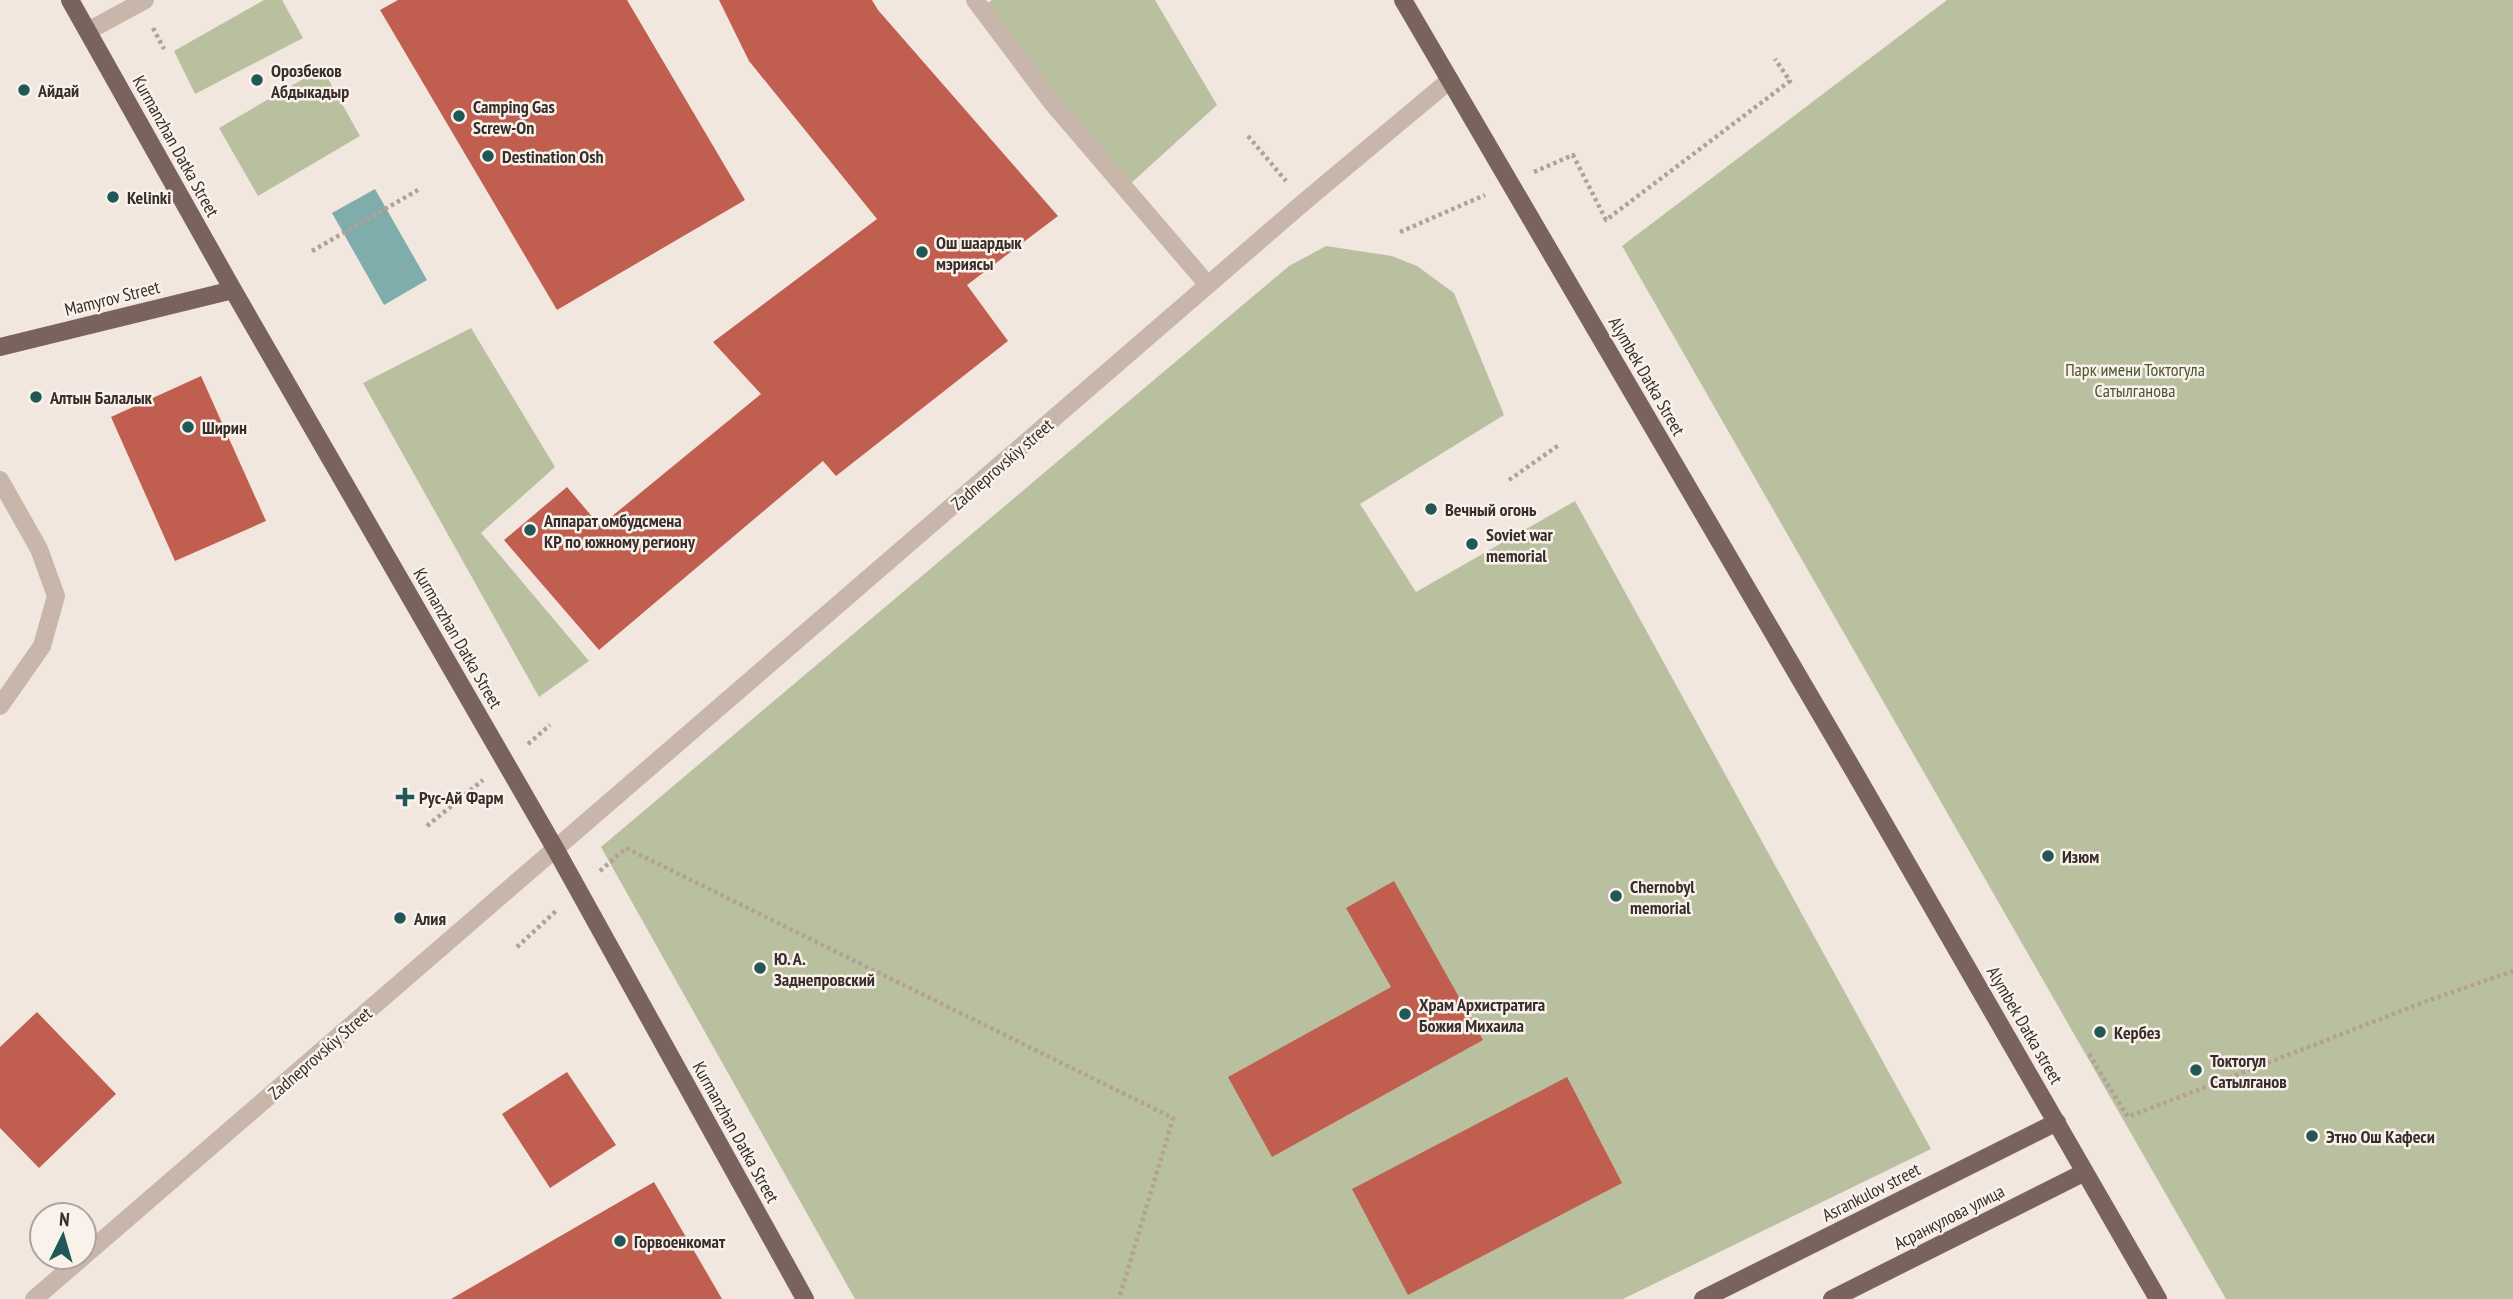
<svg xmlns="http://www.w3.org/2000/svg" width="2513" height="1299" viewBox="0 0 2513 1299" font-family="'PT Sans Narrow',sans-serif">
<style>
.green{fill:#b9c0a0}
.water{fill:#7fadab}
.building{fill:#c05f4f}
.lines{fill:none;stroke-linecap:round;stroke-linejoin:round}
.path{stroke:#b5a096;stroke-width:4.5;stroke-dasharray:3.5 3.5;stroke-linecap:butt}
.minor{stroke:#c9b6ab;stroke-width:18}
.major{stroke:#79635c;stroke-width:18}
.poi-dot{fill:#215755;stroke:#f9f2eb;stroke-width:2.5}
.labels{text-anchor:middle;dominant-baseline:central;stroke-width:5;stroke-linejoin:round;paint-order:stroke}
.poi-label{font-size:18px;font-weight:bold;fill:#382d2a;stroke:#f9f2eb;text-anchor:start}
.street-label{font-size:18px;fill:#382d2a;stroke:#f9f2eb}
.park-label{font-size:18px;fill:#4b552f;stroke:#f9f2eb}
</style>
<rect width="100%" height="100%" fill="#f2e7df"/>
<path class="green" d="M264,0H282L303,38L195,94L174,51Z
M992,0H1155L1217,105L1129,185L984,5Z
M1947,0H2513V1299H2226L1622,246Z
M322,68L360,136L258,196L219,128Z
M1326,246L1392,256L1417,266L1454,293L1504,415L1360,504L1416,592L1575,501L1931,1149L1623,1299H855L601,847L1289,266Z
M471,328L555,467L481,533L589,661L539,697L363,383Z"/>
<path class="water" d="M375,189L427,280L384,305L332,213Z"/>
<path class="building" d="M398,0H627L745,200L557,310L380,10Z
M719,0H872L878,10L1058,216L967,285L1008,341L836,476L823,461L599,650L504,540L567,487L600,526L761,394L713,342L877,219L749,61Z
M201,376L266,521L175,561L111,417Z
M1394,881L1483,1040L1272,1157L1228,1077L1391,987L1346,908Z
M37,1012L116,1094L39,1168L0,1128V1047Z
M567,1072L616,1145L550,1188L502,1114Z
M1567,1077L1622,1183L1408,1295L1352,1189Z
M654,1182L722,1299H451Z"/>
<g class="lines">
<path class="path" d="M153,28L164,49
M1248,136L1286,181
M1534,172L1573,155L1606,220L1790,81L1775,59
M1400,232L1485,195
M312,251L418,190
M1509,480L1559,445
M528,744L550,725
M427,826L483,780
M600,871L626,848L1173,1118L1119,1299
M517,947L557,910
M2089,1054L2128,1117L2427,1001L2513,971"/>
<path class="minor" d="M975,0L1053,104L1208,285
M88,31L145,0
M0,480L39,549L56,596L42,646L0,706
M84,1256L1304,202L1450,80
M34,1299L83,1257"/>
<path class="major" d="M70,0L233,290L556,850L805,1299
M1403,0L1855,773L2158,1299
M0,347L233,290
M1703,1299L2057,1122
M1832,1299L2085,1172"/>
</g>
<g class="poi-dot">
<circle cx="257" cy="80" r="7"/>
<circle cx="24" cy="90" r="7"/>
<circle cx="459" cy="116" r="7"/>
<circle cx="488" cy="156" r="7"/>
<circle cx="113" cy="197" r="7"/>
<circle cx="922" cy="252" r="7"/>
<circle cx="36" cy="397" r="7"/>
<circle cx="188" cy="427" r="7"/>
<circle cx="1431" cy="509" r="7"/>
<circle cx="530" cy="530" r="7"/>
<circle cx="1472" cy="544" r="7"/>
<path d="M401.5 786.5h7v7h7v7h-7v7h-7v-7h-7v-7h7z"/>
<circle cx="2048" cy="856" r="7"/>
<circle cx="1616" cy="896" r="7"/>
<circle cx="400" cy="918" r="7"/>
<circle cx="760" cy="968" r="7"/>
<circle cx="1405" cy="1014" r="7"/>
<circle cx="2100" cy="1032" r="7"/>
<circle cx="2196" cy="1070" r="7"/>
<circle cx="2312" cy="1136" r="7"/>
<circle cx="620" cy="1241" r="7"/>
</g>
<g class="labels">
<g class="poi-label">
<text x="271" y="70">Орозбеков<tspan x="271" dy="21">Абдыкадыр</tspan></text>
<text x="38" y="90">Айдай</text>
<text x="473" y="106">Camping Gas<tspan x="473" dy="21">Screw-On</tspan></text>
<text x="502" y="156">Destination Osh</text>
<text x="127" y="197">Kelinki</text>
<text x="936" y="242">Ош шаардык<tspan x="936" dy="21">мэриясы</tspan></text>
<text x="50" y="397">Алтын Балалык</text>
<text x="202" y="427">Ширин</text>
<text x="1445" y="509">Вечный огонь</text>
<text x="544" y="520">Аппарат омбудсмена<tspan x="544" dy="21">КР по южному региону</tspan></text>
<text x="1486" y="534">Soviet war<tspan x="1486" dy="21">memorial</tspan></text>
<text x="419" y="797">Рус-Ай Фарм</text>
<text x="2062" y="856">Изюм</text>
<text x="1630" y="886">Chernobyl<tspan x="1630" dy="21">memorial</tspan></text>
<text x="414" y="918">Алия</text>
<text x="774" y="958">Ю. А.<tspan x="774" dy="21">Заднепровский</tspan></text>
<text x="1419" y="1004">Храм Архистратига<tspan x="1419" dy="21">Божия Михаила</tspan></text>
<text x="2114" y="1032">Кербез</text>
<text x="2210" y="1060">Токтогул<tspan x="2210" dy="21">Сатылганов</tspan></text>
<text x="2326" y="1136">Этно Ош Кафеси</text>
<text x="634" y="1241">Горвоенкомат</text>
</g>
<g class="street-label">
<text transform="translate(176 146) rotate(61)">Kurmanzhan Datka Street</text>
<text transform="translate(112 298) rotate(-14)">Mamyrov Street</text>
<text transform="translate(1647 376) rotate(60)">Alymbek Datka Street</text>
<text transform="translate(1002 464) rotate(-41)">Zadneprovskiy street</text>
<text transform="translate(458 638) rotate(60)">Kurmanzhan Datka Street</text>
<text transform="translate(2025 1025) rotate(60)">Alymbek Datka street</text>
<text transform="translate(320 1053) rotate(-41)">Zadneprovskiy Street</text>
<text transform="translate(736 1132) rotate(61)">Kurmanzhan Datka Street</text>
<text transform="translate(1871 1192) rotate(-27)">Asrankulov street</text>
<text transform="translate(1949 1217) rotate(-27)">Асранкулова улица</text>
</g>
<g class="park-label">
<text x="2135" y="369">Парк имени Токтогула<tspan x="2135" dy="21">Сатылганова</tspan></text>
</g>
</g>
<g transform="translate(63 1236) rotate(5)"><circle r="33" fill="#f9f2eb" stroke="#aca39e" stroke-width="2"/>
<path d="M0-5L12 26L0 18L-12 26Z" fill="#215755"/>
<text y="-10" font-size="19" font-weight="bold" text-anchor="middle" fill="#382d2a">N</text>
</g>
</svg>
